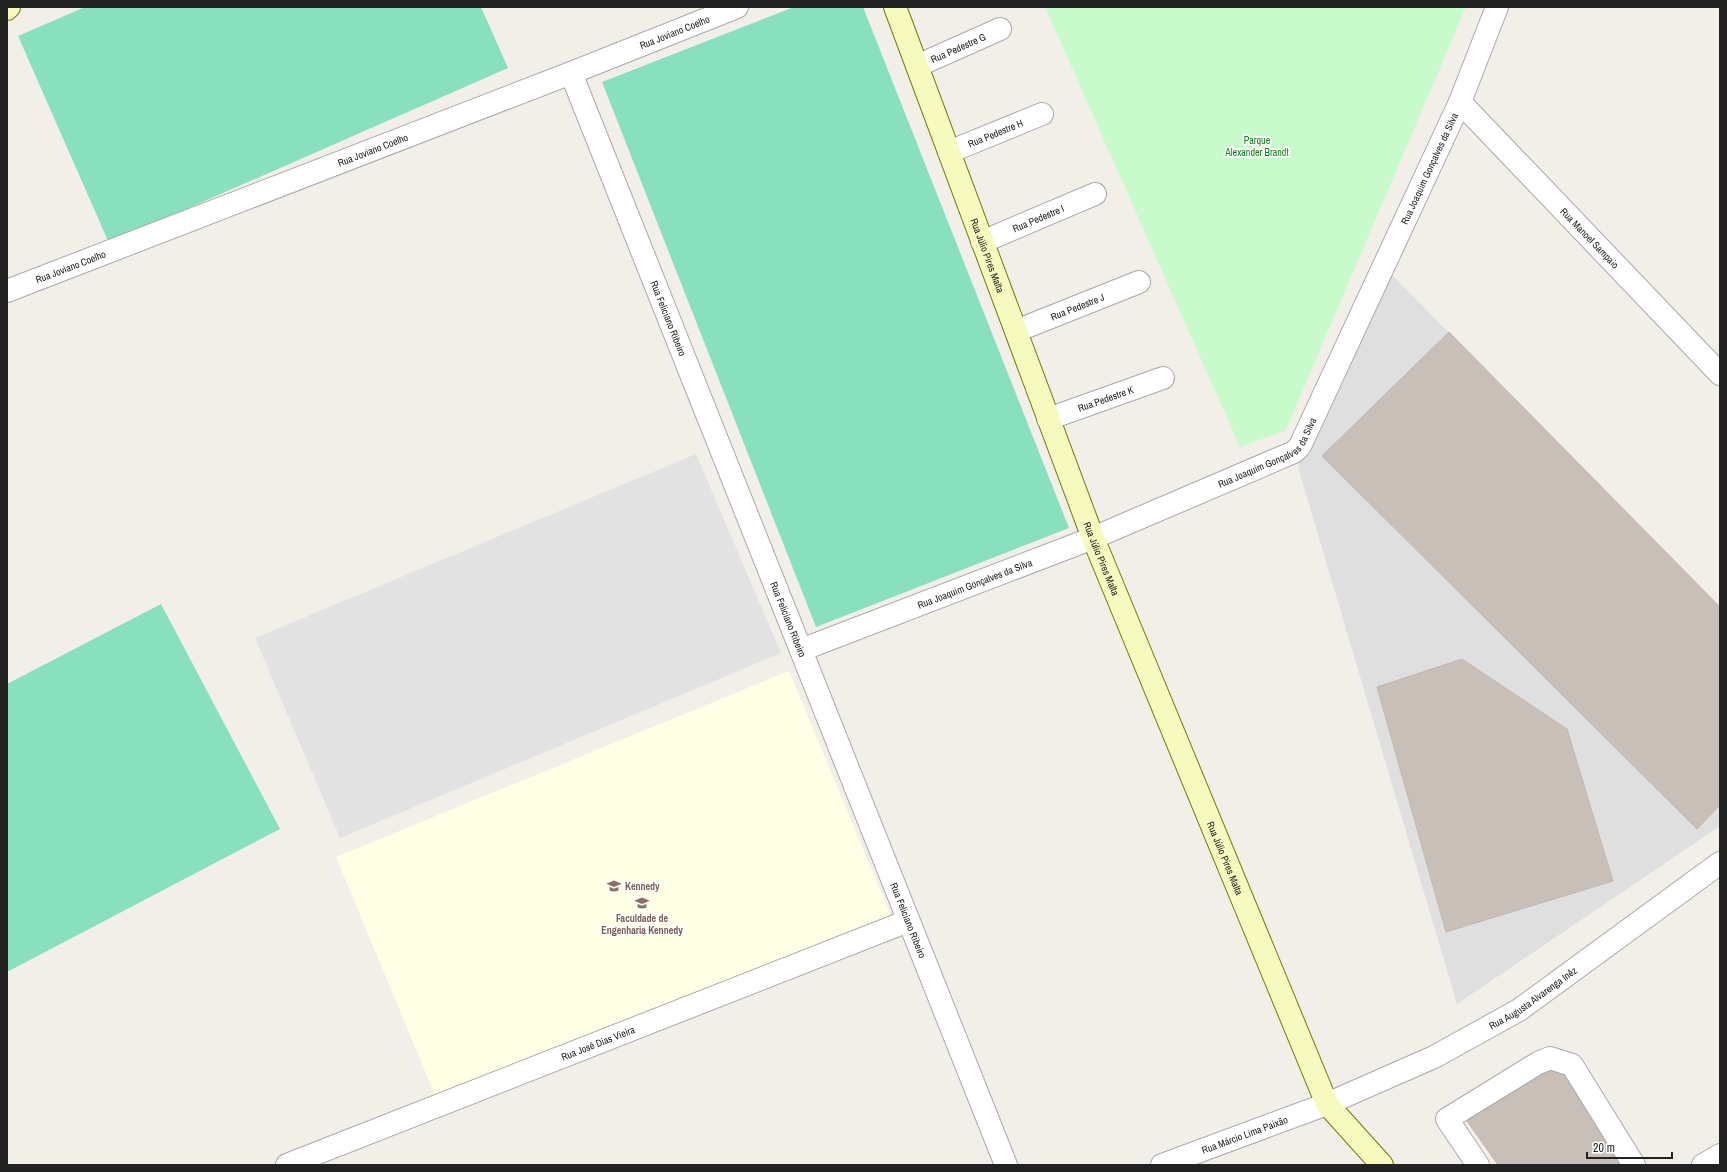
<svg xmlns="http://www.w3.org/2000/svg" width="1727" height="1172" viewBox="0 0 1727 1172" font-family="'Archivo Narrow',sans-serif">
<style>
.residential{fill:#e0dfdf}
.education{fill:#ffffe5}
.park{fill:#c8facc}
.pitch{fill:#88e0be}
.parking{fill:#e2e2e2}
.building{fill:#c7bfb8;stroke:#c4b6ab}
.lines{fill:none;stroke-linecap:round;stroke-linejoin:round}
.street-casing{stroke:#a9a9a9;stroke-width:24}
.secondary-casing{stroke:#707d05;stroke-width:24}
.street{stroke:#fff;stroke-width:22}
.secondary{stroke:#f7fabf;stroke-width:22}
.labels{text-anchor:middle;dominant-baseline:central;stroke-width:3.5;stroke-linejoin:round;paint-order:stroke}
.street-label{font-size:10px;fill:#222;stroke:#fff}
.park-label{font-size:10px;fill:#0c8416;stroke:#fff}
.education-label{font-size:10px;font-weight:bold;fill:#785e54;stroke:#fff;text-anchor:start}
</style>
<rect width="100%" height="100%" fill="#f2efe9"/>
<path class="residential" d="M1391,274L1720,607V826L1457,1004L1298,467Z"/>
<path class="education" d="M789,671L891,916L438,1102L336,857Z"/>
<path class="park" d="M1045,7H1466L1286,430L1240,447Z"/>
<path class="pitch" d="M85,7H481L508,68L109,243L18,36Z
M794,7H863L1069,528L816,627L602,82Z
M161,604L280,829L7,972V684Z"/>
<path class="parking" d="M696,454L781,653L340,838L255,638Z"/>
<path class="building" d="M1449,332L1720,607V805L1697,829L1322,456Z
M1462,659L1567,729L1613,881L1446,932L1377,687Z
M1564,1061L1628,1165H1498L1467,1121Z"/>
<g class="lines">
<defs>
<g id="street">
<path id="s1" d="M917,66L1000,29"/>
<path id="s2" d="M571,73L1006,1165"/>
<path id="s3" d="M1460,102L1720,374"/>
<path id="s4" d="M949,152L1042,114"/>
<path id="s5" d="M982,242L1095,194"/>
<path id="s6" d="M7,291L571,73L737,7"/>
<path id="s7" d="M1016,331L1139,282"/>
<path id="s8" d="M1048,419L1163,378"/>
<path id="s9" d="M801,650L1093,538L1294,452L1300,446L1460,102L1497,7"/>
<path id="s10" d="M287,1165L908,921"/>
<path id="s11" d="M1162,1165L1327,1104L1434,1057L1519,1010L1720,863"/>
<path d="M1478,1165L1447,1119L1538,1063L1550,1058L1572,1065L1634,1165"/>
<path d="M1703,1165L1720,1155"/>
</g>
<g id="secondary">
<path id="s12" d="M895,7L1093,538L1327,1104L1382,1165"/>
<path d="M7,9L9,7"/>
</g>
</defs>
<use href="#street" class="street-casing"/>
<use href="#secondary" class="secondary-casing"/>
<use href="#street" class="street"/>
<use href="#secondary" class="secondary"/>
</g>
<defs>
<symbol id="university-bare" viewBox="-9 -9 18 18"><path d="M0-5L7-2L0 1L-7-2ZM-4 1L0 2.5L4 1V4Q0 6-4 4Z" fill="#8d6e63" stroke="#fff" stroke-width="2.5" paint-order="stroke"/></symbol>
<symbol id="school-bare" viewBox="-9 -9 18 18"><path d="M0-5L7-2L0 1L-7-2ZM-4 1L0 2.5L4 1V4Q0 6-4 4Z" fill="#8d6e63" stroke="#fff" stroke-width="2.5" paint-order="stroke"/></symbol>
</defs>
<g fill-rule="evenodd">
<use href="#university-bare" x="604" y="876" width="20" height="20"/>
<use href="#school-bare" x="632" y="893" width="20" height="20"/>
</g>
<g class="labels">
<g class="street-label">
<text stroke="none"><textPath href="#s6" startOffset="716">Rua Joviano Coelho</textPath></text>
<text stroke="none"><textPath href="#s1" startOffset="45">Rua Pedestre G</textPath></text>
<text stroke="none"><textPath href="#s4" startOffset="50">Rua Pedestre H</textPath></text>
<text stroke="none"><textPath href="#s6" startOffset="392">Rua Joviano Coelho</textPath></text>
<text stroke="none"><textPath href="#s9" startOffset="846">Rua Joaquim Gonçalves da Silva</textPath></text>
<text stroke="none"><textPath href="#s5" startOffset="61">Rua Pedestre I</textPath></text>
<text stroke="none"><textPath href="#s3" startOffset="188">Rua Manoel Sampaio</textPath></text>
<text stroke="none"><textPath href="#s12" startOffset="265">Rua Júlio Pires Malta</textPath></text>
<text stroke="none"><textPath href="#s6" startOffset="68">Rua Joviano Coelho</textPath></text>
<text stroke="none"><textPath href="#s7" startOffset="66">Rua Pedestre J</textPath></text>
<text stroke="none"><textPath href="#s2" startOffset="264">Rua Feliciano Ribeiro</textPath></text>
<text stroke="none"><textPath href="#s8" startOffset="61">Rua Pedestre K</textPath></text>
<text stroke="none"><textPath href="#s9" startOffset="510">Rua Joaquim Gonçalves da Silva</textPath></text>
<text stroke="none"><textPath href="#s12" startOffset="589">Rua Júlio Pires Malta</textPath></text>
<text stroke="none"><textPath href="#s9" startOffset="186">Rua Joaquim Gonçalves da Silva</textPath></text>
<text stroke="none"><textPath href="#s2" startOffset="588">Rua Feliciano Ribeiro</textPath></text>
<text stroke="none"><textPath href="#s12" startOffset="913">Rua Júlio Pires Malta</textPath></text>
<text stroke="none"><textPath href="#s2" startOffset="912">Rua Feliciano Ribeiro</textPath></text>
<text stroke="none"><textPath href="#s11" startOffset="408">Rua Augusta Alvarenga Inêz</textPath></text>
<text stroke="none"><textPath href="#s10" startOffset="334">Rua José Dias Vieira</textPath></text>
<text stroke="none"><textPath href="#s11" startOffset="88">Rua Márcio Lima Paixão</textPath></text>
</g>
<g class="park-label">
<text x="1257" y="140">Parque<tspan x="1257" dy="12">Alexander Brandt</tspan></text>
</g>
<g class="education-label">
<text x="625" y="886">Kennedy</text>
<text x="642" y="918" text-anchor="middle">Faculdade de<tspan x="642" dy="12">Engenharia Kennedy</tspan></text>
</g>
</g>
<rect width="1727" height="1172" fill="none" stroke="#222222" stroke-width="16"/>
<path d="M1587 1152v6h85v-6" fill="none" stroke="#222222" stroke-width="2"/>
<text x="1593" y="1152" font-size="12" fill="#222222" stroke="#ffffff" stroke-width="3" paint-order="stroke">20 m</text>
</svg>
